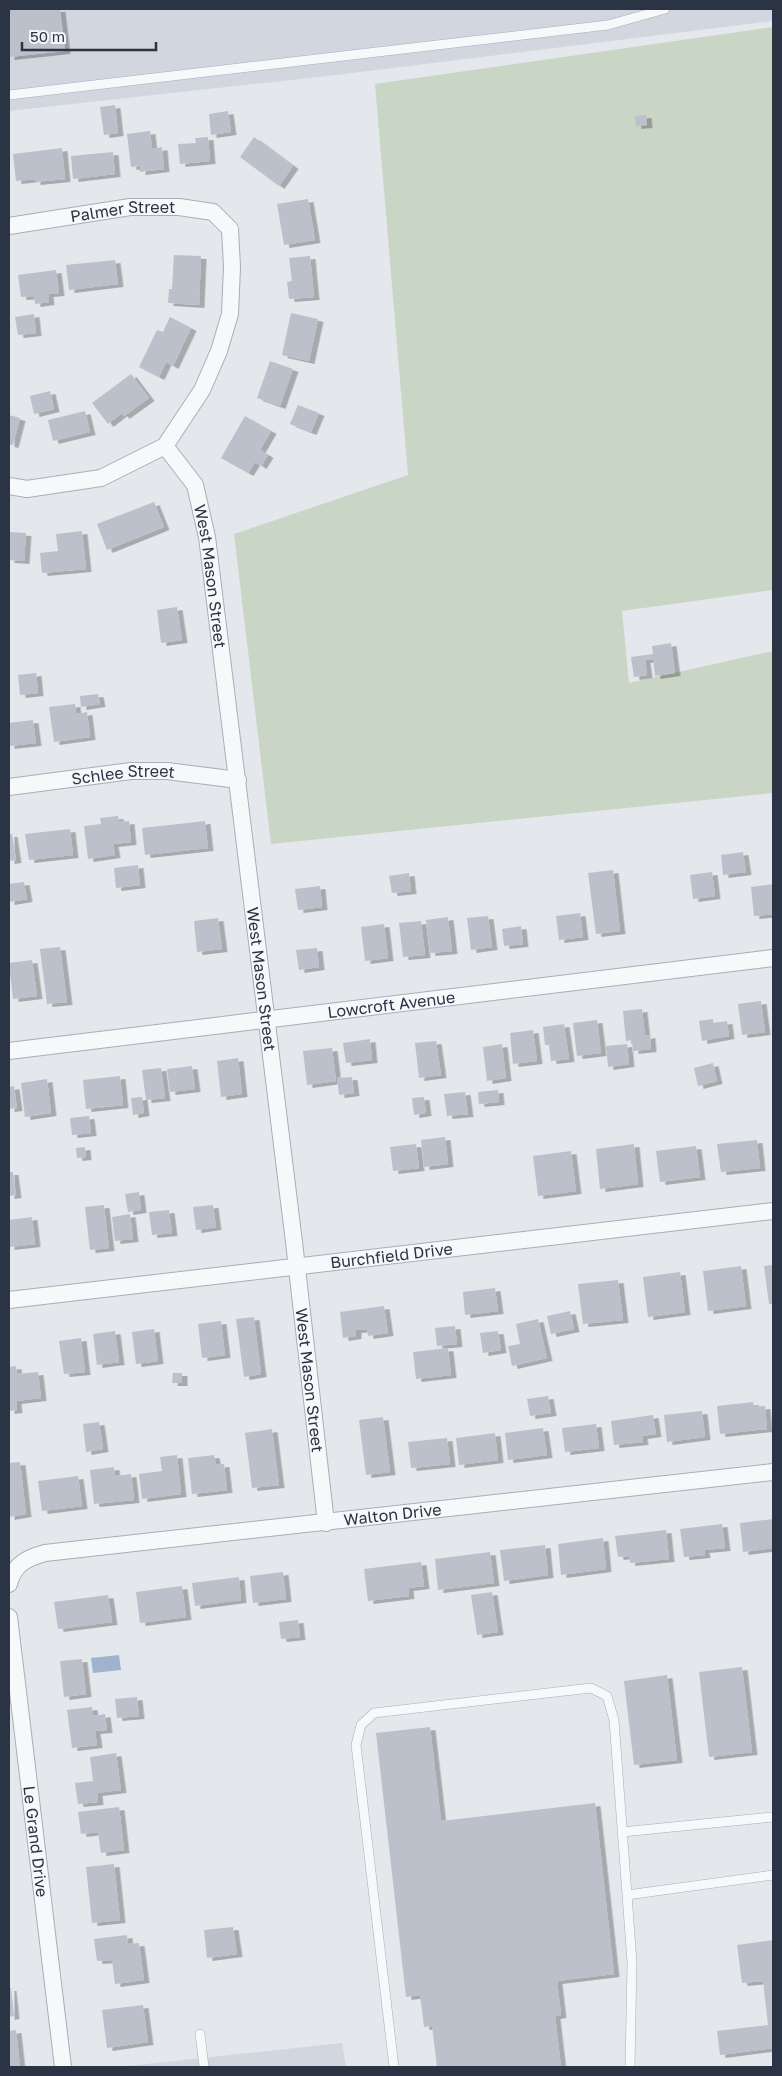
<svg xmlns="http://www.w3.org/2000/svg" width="782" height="2076" viewBox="0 0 782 2076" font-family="'Golos Text',sans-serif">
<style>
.built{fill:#d2d6de}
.green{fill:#c9d6c5}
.water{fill:#9fb4cc}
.building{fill:#bbc0ca;filter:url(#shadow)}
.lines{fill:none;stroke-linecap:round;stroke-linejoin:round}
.lane-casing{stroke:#a9aeb7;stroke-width:10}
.street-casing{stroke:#a9aeb7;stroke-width:18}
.lane{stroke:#f7f8fa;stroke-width:9}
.street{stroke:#f7f8fa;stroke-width:16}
.labels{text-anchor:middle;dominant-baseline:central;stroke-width:5;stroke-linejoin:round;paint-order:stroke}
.street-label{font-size:16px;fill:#2b3445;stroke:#f4f6f9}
</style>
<defs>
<filter id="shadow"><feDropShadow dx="5.5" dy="3" stdDeviation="0" flood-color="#0004"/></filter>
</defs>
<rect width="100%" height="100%" fill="#e4e7ec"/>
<path class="built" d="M9,9H773V21L336,75L9,111Z
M342,2043L346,2067H118Z"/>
<path class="green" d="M773,27V590L622,611L629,683L773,651V793L271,844L234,534L408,475L375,84Z"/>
<path class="water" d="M119,1655L121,1670L93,1673L91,1658Z"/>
<path class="building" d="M9,9H60L65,51L9,57Z
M115,105L118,133L104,135L100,107Z
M228,111L231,132L211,135L209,114Z
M646,115L647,125L636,126L635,116Z
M150,131L152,149L162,147L164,169L140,172V166L131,167L127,134Z
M208,137L210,161L180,164L178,144L196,143L195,138Z
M254,137L293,166L279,186L240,157Z
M62,148L65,179L35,182V179L16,181L13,154Z
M113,152L115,174L73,179L71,156Z
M308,199L315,240L284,245L277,204Z
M174,255L201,256L199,305L168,303L169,289H172Z
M310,256L314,297L289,299L287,282L292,281L289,258Z
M115,260L118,284L69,290L66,265Z
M56,270L59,293L48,294L49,302L35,304L34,296L21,297L18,275Z
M291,313L318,319L309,361L282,355Z
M34,314L36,333L18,335L15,317Z
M170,317L191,328L173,366L166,362L159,377L139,367L157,330L163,332Z
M270,361L293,369L280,406L257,398Z
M131,374L149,398L124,416L122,413L108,424L92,403Z
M50,391L54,409L34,414L30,396Z
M298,405L319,413L311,432L290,424Z
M85,411L90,432L53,441L48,420Z
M9,415L20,418L13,445L9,444Z
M245,416L271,431L260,450L268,455L261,466L255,462L248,473L221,458Z
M154,502L164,527L107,550L97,524Z
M82,531L86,569L42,573L40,553L58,551L56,534Z
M9,532L26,533L24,561L9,560Z
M177,607L182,640L161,643L157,610Z
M671,643L675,673L655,676L653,659L645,660L647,675L634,677L631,657L653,654L652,646Z
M36,673L38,693L20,695L18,675Z
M98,694L100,704L81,707L80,696Z
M75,704L76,714L87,712L90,737L54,742L49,707Z
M33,720L36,743L9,746V723Z
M118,816L119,822L129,821L131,842L113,844L115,855L88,859L84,826L101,824L100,818Z
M205,821L208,848L145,855L142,828Z
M70,829L73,855L29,860L25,834Z
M9,834H12L16,860L9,861Z
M743,852L746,872L723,875L721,855Z
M138,865L140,885L116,888L114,868Z
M613,870L620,931L596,934L588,873Z
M712,872L715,896L693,899L690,875Z
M409,873L411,891L392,893L389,876Z
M24,882L27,899L9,902V884Z
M773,884V914L754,916L751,887Z
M320,886L322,907L298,910L295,889Z
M580,913L583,937L559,940L556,916Z
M488,916L492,947L471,950L467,918Z
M448,917L452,951L430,953L426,920Z
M218,918L222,949L197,952L194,921Z
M421,921L425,955L403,957L399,923Z
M384,924L388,958L365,961L361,927Z
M521,926L523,944L504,946L502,929Z
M60,947L67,1002L47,1004L40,949Z
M317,948L319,967L299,970L296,950Z
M32,960L37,996L13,999L9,963Z
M761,1001L765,1032L742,1035L738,1004Z
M642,1009L645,1036L650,1035L651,1049L633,1051L632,1040L626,1041L623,1011Z
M713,1019V1023L727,1021L729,1036L702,1041L699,1021Z
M597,1020L601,1053L577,1056L573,1023Z
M564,1024L569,1059L551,1061L549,1045H545L543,1027Z
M533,1030L537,1061L513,1064L510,1033Z
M370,1039L372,1060L346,1063L343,1043Z
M436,1041L441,1075L419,1078L415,1043Z
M502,1044L506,1078L487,1081L483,1047Z
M627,1044L629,1064L608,1067L606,1046Z
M332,1048L336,1081L307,1085L303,1051Z
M238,1058L242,1094L221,1097L217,1061Z
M713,1063L717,1081L698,1086L694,1068Z
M192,1066L195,1089L170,1092L167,1069Z
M161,1068L165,1098L146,1100L142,1070Z
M120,1076L123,1105L86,1109L83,1080Z
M352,1077L354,1093L339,1095L337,1078Z
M47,1079L51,1113L25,1117L21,1083Z
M14,1086L17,1108L9,1109V1087Z
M498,1090L499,1102L479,1104L478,1092Z
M465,1092L468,1114L447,1116L444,1094Z
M142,1097L144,1113L133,1115L131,1098Z
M424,1097L426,1113L414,1115L412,1098Z
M89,1116L91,1133L72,1135L70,1118Z
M445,1137L448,1164L424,1167L421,1140Z
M757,1140L760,1168L721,1172L717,1144Z
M416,1144L419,1168L393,1171L390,1147Z
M634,1144L638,1184L600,1189L596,1149Z
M696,1146L700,1177L660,1182L656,1151Z
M85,1147L86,1157L77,1158L76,1148Z
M571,1151L576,1191L538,1196L533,1156Z
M9,1172H13L16,1195L9,1196Z
M139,1192L141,1210L128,1212L125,1194Z
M104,1205L109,1248L90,1250L85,1207Z
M213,1205L216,1227L196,1230L193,1207Z
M169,1210L172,1233L152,1235L149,1212Z
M130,1214L133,1239L115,1241L112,1217Z
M32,1217L35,1244L9,1247V1220Z
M773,1265V1304H769L764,1266Z
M741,1266L746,1306L708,1311L703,1271Z
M680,1272L685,1312L648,1317L643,1277Z
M618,1280L623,1320L583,1324L578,1284Z
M495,1288L498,1311L465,1315L463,1292Z
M384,1306L388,1333L368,1336L367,1329L356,1330V1336L343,1338L340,1312Z
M570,1311L574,1329L551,1334L547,1316Z
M254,1317L261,1374L244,1377L236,1319Z
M538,1319L547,1358L512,1366L508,1346L520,1344L516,1324Z
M221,1321L225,1355L202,1358L198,1324Z
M455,1326L457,1344L437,1346L435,1328Z
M154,1329L158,1361L136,1364L132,1332Z
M115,1331L119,1362L97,1365L93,1334Z
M498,1331L501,1350L483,1353L480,1333Z
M81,1338L85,1372L64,1374L59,1341Z
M448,1348L451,1375L416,1379L413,1352Z
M16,1366L17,1374L38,1372L41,1398L16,1401L17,1410L9,1411V1367Z
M173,1373H182V1383H172Z
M548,1396L551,1413L530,1416L527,1399Z
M753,1402L754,1407L765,1406L767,1429L720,1434L717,1406Z
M702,1411L705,1437L667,1442L664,1415Z
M653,1415L656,1434L642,1436L643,1442L614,1445L611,1421Z
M383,1417L390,1472L366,1475L359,1420Z
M99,1422L103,1449L86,1452L83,1424Z
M596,1424L599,1448L565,1452L562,1428Z
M543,1428L547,1455L508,1460L505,1433Z
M272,1429L279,1485L252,1488L245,1433Z
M495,1433L498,1460L459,1465L456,1438Z
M447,1438L450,1464L411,1468L408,1442Z
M177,1455L181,1494L142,1499L139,1474L162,1471L160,1457Z
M214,1455L216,1465L224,1464L227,1490L192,1494L188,1458Z
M20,1462L26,1514L9,1517V1463Z
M114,1467L115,1476L131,1474L134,1500L94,1504L90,1470Z
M78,1476L82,1506L42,1511L38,1481Z
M773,1519V1548L743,1552L740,1523Z
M722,1524L725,1548L704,1550L705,1555L684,1557L680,1529Z
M666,1530L669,1559L630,1563L629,1556L618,1557L615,1536Z
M603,1538L606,1569L561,1575L558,1544Z
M545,1545L548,1575L504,1581L500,1550Z
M490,1552L494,1583L438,1590L435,1559Z
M421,1562L424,1586L408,1588L409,1596L368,1601L364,1569Z
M283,1572L286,1599L253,1603L250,1576Z
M239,1577L241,1600L195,1606L192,1583Z
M182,1586L186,1617L140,1623L136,1592Z
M492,1592L498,1632L477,1635L471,1595Z
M108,1595L112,1622L58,1629L54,1602Z
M298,1620L300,1637L281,1639L279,1622Z
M82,1659L86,1694L64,1697L60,1661Z
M742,1667L752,1752L709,1757L699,1672Z
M667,1675L677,1760L634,1765L624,1681Z
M137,1697L139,1716L117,1718L115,1699Z
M92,1707L93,1716L105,1714L107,1730L95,1731L97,1745L72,1748L67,1710Z
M430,1727L441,1821L595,1803L614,1974L557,1981L561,2015L555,2016L561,2067H437L432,2026L424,2027L420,1995L406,1997L376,1733Z
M116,1753L121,1790L97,1793L98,1802L78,1804L75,1783L93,1781L90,1757Z
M119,1807L124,1850L101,1853L98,1832L81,1834L78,1812Z
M114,1864L120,1920L92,1923L86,1867Z
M233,1927L237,1954L207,1958L204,1930Z
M127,1935L128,1944L139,1943L144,1980L115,1984L112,1960L97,1961L94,1939Z
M773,1940V2048L720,2055L717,2031L768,2025L763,1981L742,1983L737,1945Z
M9,1988H11L14,2016L9,2017Z
M143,2005L148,2042L107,2048L102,2010Z
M16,2030L20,2067H9V2031Z"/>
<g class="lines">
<defs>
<path id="lane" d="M9,95L608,25L665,9
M622,1832L773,1817
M627,1895L773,1875
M200,2034L204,2067
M394,2067L356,1745L361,1725L374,1713L591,1688L607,1696L614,1720L632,1962L630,2067"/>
<g id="street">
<path id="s1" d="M9,226L130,207H179L213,212L230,229L232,267L230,314L219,351L202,390L165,446L101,478L27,489L9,486"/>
<path id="s2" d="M165,446L195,485L207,537L294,1242L326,1523"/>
<path id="s3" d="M9,787L131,771H167L238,780"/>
<path id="s4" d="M9,1051L773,958"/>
<path id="s5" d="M9,1300L773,1211"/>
<path id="s6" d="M9,1584C14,1564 27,1558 45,1553L773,1472"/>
<path id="s7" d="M9,1617L63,2067"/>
</g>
</defs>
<use href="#lane" class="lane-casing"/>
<use href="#street" class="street-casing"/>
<use href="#lane" class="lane"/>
<use href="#street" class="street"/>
</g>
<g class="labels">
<g class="street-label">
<text stroke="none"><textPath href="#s1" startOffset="115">Palmer Street</textPath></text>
<text stroke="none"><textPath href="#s2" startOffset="142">West Mason Street</textPath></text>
<text stroke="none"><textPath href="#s3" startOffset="115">Schlee Street</textPath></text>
<text stroke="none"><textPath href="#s2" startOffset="548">West Mason Street</textPath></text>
<text stroke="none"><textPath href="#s4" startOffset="385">Lowcroft Avenue</textPath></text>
<text stroke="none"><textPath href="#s5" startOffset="385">Burchfield Drive</textPath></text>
<text stroke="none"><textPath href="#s2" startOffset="952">West Mason Street</textPath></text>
<text stroke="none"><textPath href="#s6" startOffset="400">Walton Drive</textPath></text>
<text stroke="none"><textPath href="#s7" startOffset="226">Le Grand Drive</textPath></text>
</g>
</g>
<rect width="782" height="2076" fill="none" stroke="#2b3445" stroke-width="20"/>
<path d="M22 42v8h134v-8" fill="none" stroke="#2b3445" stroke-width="2.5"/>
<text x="30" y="42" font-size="15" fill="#2b3445" stroke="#f4f6f9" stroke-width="4" paint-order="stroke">50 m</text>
</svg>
